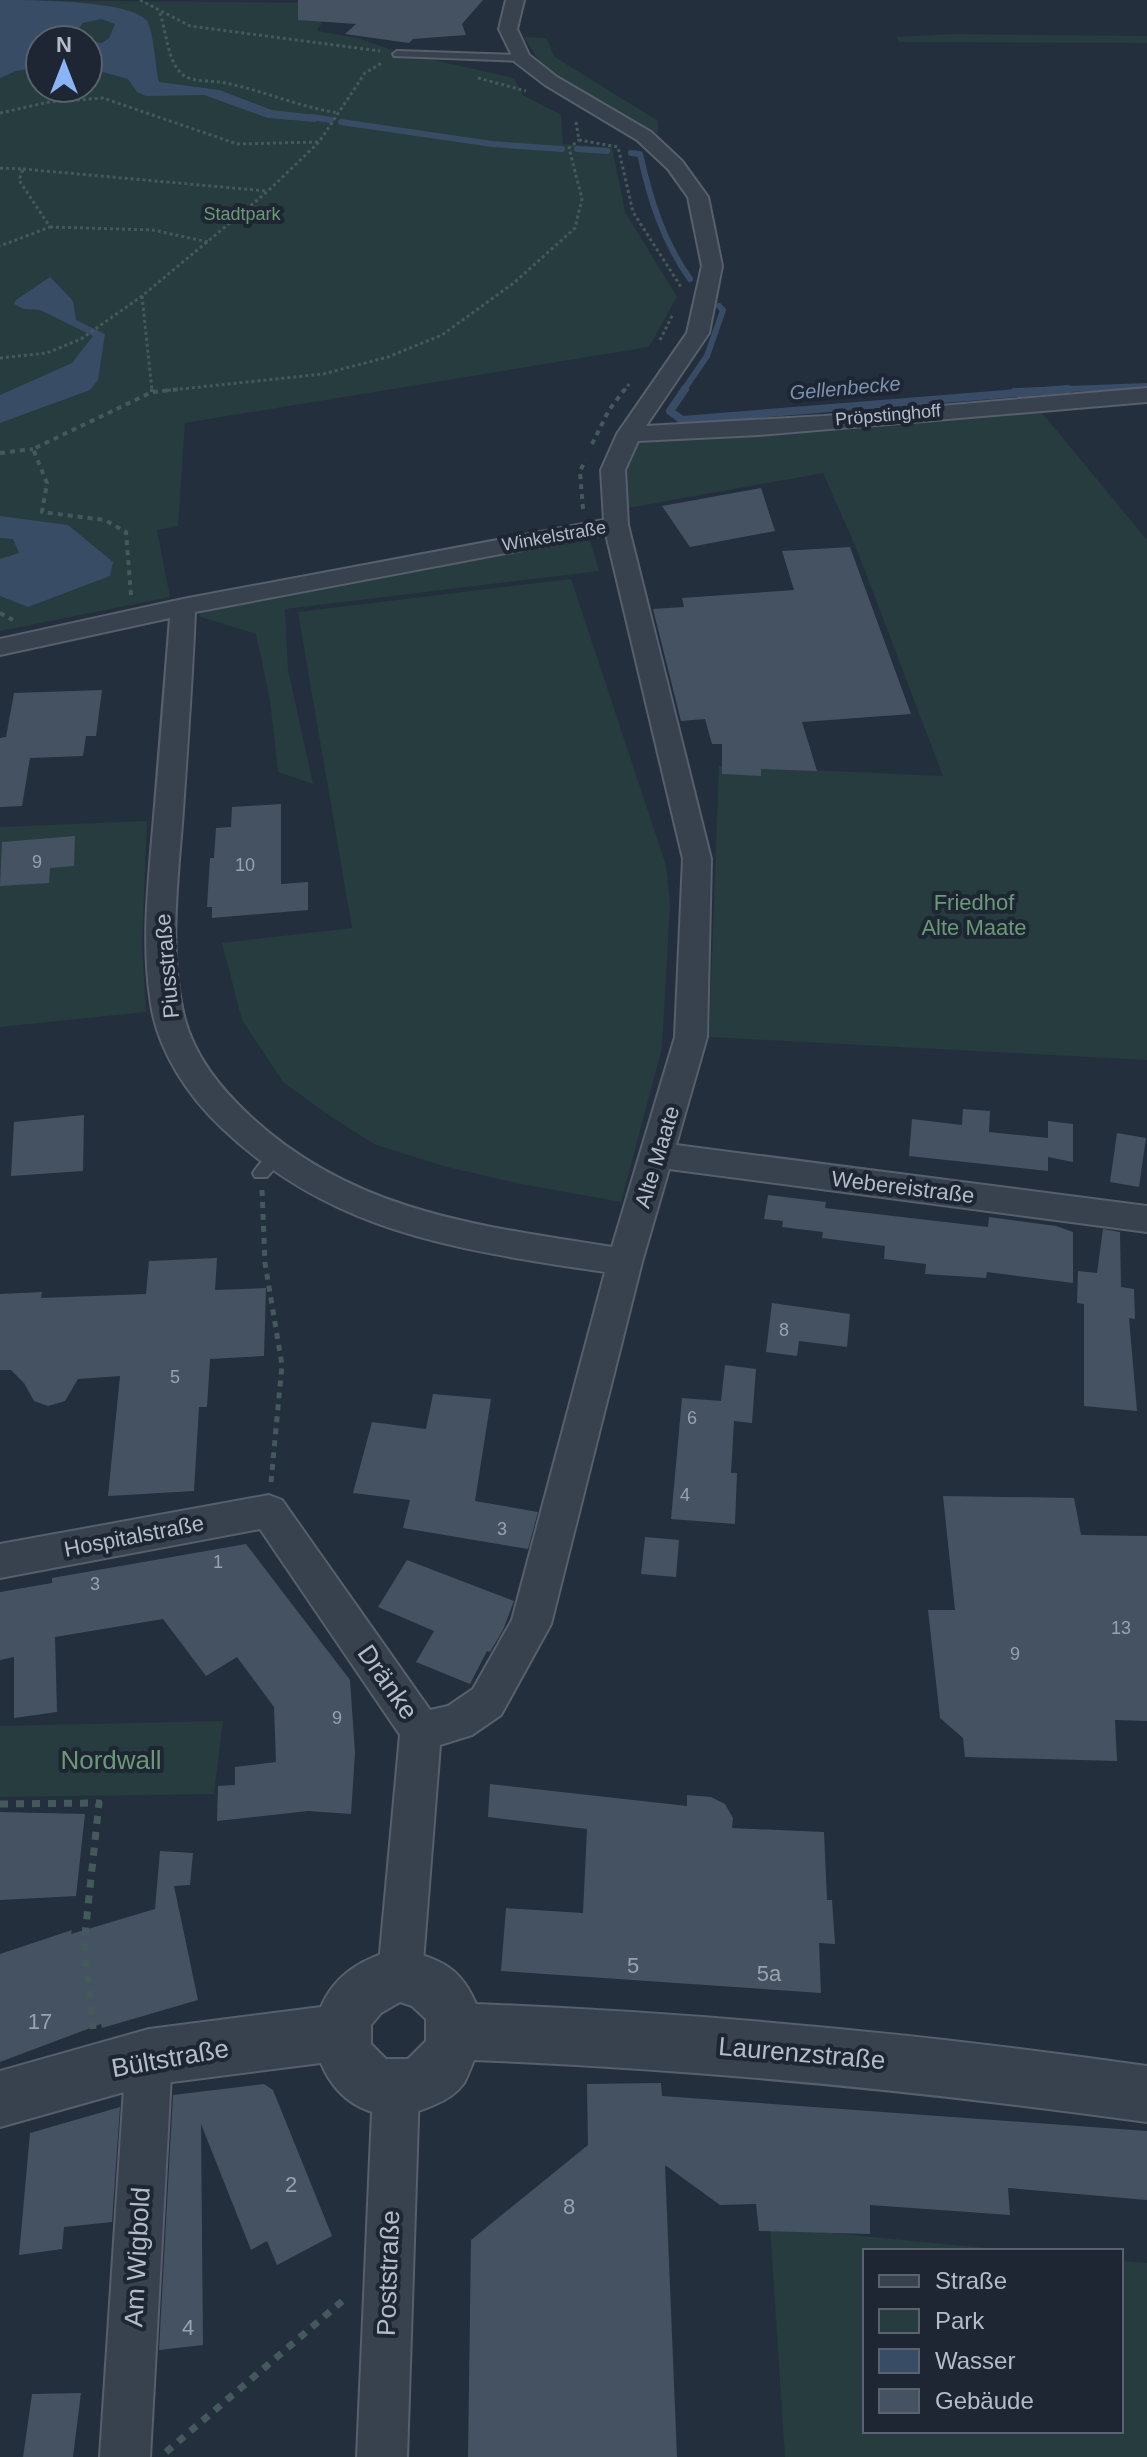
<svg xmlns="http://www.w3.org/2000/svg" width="1147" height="2457" viewBox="0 0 1147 2457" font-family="Arial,sans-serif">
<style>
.green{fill:#263c3e;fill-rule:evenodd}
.water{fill:#394c66}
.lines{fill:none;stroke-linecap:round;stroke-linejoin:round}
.stream-far1{stroke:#394c66;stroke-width:6}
.stream{stroke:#394c66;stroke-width:8}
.building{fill:#455262}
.service-casing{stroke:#565f6b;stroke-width:4}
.minor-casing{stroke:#565f6b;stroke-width:4}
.tertiary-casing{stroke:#565f6b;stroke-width:4}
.path-far3{stroke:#44595b;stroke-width:3;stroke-dasharray:3 3;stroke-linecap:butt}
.path-far2{stroke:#44595b;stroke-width:4;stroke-dasharray:5 5;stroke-linecap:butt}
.path-far1{stroke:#44595b;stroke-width:5;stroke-dasharray:6 6;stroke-linecap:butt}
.path{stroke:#44595b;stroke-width:7;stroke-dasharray:8 8;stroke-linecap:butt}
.service{fill:#38414e;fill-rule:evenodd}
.minor{fill:#38414e;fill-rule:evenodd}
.tertiary{fill:#38414e;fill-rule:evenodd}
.labels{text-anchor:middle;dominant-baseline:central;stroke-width:8;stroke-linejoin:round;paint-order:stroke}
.far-park-label{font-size:18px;fill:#6b9976;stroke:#1d2632}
.far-street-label{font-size:18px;fill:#b4bcc9;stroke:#1d2632}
.number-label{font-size:18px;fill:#98a2af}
.far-water-label{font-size:20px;font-style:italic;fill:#7c92b0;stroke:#1d2632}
.park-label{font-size:22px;fill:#6b9976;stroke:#1d2632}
.street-label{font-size:22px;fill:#b4bcc9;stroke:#1d2632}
.near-number-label{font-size:22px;fill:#98a2af}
.near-street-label{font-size:26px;fill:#b4bcc9;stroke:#1d2632}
.near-park-label{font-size:26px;fill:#6b9976;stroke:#1d2632}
</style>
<rect width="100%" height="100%" fill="#242f3d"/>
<path class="green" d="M0,0L333,3L317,31L358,38L398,52L514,78L523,95L561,115L563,144L612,147L625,212L677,297L649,347L185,423L178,526L157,530L170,597L0,631ZM40,40H88V88H40Z
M953,34L1147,36V43L900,42L896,37Z
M524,37L546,38L555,57L658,121V133L643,130L542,66Z
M1038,408L1147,540V1060L709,1037L719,766L943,776L857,550L823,473L628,508L623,466L634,443Z
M590,540L599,571L285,609L288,669L313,784L278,772L270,700L256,634L201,617L197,609Z
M571,579L666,865L670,904L662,1048L621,1202L516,1183L443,1166L374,1144L327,1114L283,1082L242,1020L222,943L352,928L298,612Z
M147,821L142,944L146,1012L0,1027V827Z
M223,1721L214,1794L0,1797V1726Z
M770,2227L1017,2251H865V2431H1121V2261L1147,2263V2457H785Z"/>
<path class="water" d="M0,0C34,0 130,0 147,21C154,33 155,66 159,82L219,90L272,110L315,115L323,119L315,122L268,118L204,95L146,96L137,92L128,79L88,68V42L102,43L109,38L115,24L101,19L83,23L72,37L82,40H40V67L16,71L0,78Z
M50,277L73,301L76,320L105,334L98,380L90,390L0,423V395L72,363L93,336L40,310L24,309L14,304L16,300Z
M0,516L68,525L113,562L110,576L28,607L0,596V559L19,553L13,539L0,538Z"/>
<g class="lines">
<path class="stream-far1" d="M311,117L331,120
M341,122L492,144L562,149
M577,149L607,151
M631,153L640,154C650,199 663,241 690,279
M683,391L707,356L723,310L719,306
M1014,391L1147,386"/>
<path class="stream" d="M685,389L670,411L682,420L1068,389"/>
</g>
<path class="building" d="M298,0H483L462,24L466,35L413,39L409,43L345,34L356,24L298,20Z
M761,488L775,531L690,547L662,506Z
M850,547L911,714L802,722L817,771L761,769V776L722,774V744H712L705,719L681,721L653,609L684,607L682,598L794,590L782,551Z
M102,690L96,736H86L83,756L30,758L22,806L0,807V738L6,737L14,693Z
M281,804V884L308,882V910L212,918V907H207L210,858H214L216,828L231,827L232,807Z
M75,836L74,866L50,868L49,883L0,886L2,842Z
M963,1109L990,1111L989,1132L1048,1138V1121L1073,1124V1162L1048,1157V1171L909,1156L912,1119L962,1125Z
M84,1115L83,1171L11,1176L14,1122Z
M1117,1133L1146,1138L1139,1187L1110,1182Z
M768,1195L826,1202L825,1208L988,1227L989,1217L1056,1226L1073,1232V1283L987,1272L986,1278L925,1274L926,1264L884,1259L885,1246L822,1238L823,1232L782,1227L783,1221L764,1219Z
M1103,1229L1120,1232L1121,1287L1134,1289L1135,1319L1129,1318L1137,1411L1084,1406V1304L1077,1303L1078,1271L1097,1273Z
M217,1258L215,1290L266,1288L264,1356L210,1359L207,1407H199L194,1491L108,1496L120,1376L78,1379L65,1401L48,1406L34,1401L24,1383L11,1370H0V1294L42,1292L41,1298L146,1294L149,1261Z
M772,1303L850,1314L847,1347L799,1341L797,1356L766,1352Z
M725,1365L756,1369L752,1423L734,1421L731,1473H737L735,1524L671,1519L682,1398L721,1401Z
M433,1394L491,1399L475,1501L538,1512L528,1549L403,1528L410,1500L353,1493L372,1422L426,1429Z
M943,1496L1074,1498L1081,1535L1147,1536V1721L1115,1720L1117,1761L965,1757L963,1738L940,1718L928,1610H955Z
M645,1537L679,1540L676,1577L641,1574Z
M246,1544L350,1680L355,1753L351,1814L308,1811L217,1821L218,1786L235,1785V1767L276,1762L274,1707L237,1657L206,1676L163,1619L55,1637L57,1712L14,1718V1657L0,1660V1592L52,1583V1578Z
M407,1560L514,1601L503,1630L490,1652L487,1651L470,1684L416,1662L434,1631L378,1607Z
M490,1784L687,1806V1795L711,1797L725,1804L733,1818L732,1828L824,1832L827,1900H832L835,1944L819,1943L821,1993L501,1971L506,1908L583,1913L587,1829L488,1817Z
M0,1812L85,1814L76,1896L0,1900Z
M160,1851L193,1853L190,1885L174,1886L198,2000L102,2028L101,2024L0,2062V1954L72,1930L71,1934L155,1909Z
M661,2083L662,2096L1147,2131V2200L1008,2188L1010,2215L870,2205V2234L759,2231L756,2204L720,2205L665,2165L677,2457H468L471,2240L588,2145L587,2084Z
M264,2084L273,2090L332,2236L277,2265L267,2241L251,2250L201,2124L203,2345L159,2350L173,2095Z
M120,2107L112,2222L64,2227L62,2249L19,2255L30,2133Z
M81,2393L73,2457H23L32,2394Z"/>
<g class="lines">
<defs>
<path id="service" d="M397,51L521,55L525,58L521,61L394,56L393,54Z
M275,1153L280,1155L283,1159L267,1177H255L253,1173C258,1165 266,1156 275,1153Z"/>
<path id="minor" d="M506,0H524L517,29L529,55L557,77L651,132L682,161L708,197L722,266L709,333L646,426L824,416L1147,388V402L759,435L638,441L625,470L628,525L711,859L707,1037L676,1145L1147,1206V1232L669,1169L642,1262L551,1624L501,1715L472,1735L440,1745L422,1975L416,1991L400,1997L384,1991L378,1975L400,1735L260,1529L0,1578V1544L269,1495L282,1500L430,1710L448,1706L473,1689L512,1620L605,1272C460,1250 333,1234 222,1128C188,1096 158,1051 151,1004C141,942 149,878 154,817C160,750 165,684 170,618L0,655V639L183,599L604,520L601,470L617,434L687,333L702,266L688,197L668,169L637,140L545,85L515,62L499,29ZM606,534L683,859L675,1037L612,1247C479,1226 353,1212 250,1116C220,1088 194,1056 184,1016C169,955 177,886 182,824C187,753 192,683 195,612Z
M149,2034L165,2041L172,2057L150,2457H100L126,2057L133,2041Z
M396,2066L412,2073L419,2089L407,2457H357L373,2089L380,2073Z"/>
<path id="tertiary" d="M400,1948C438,1960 459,1964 476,2004C701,2013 924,2034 1147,2066V2122C923,2091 700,2069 474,2060C471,2067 468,2076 464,2083C456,2094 446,2100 434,2105C387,2127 341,2111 321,2063L149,2085L0,2127V2071L149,2029L321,2007C336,1972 365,1958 400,1948ZM400,2002L412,2006L426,2019V2041L408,2059H386L371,2044V2025L381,2013Z"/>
</defs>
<use href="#service" class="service-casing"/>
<use href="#minor" class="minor-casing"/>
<use href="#tertiary" class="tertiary-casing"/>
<path class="path-far3" d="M140,0L190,26L380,51
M160,13C166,31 167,56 179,71C189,83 206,80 220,82C260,89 298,107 339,113
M478,78L526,91
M0,113L49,102L103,98L237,144L319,142
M576,122L579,140L618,147L633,212L681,287
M0,168L23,169L19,180L50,227L0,246
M23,169L266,191
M50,227L153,230L208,242
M142,296L152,391
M660,340L673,314
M0,358L47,353L81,339L142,296L267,192L319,142L365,73L382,63
M162,391L323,374L388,357L442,335L515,282L575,228L582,199L569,148L579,140
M624,391L629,384"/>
<path class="path-far2" d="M152,389V392
M592,444L609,410L625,389
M0,453L33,449
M583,509L580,472L585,460
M131,595L126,532L105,520L42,512L47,483L33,449L152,392L181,389
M0,613L13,620"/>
<path class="path-far1" d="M262,1190L265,1263L282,1365L271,1482"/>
<path class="path" d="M0,1804L99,1803L84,1944L93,2029
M166,2452L347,2297"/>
<use href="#service" class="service"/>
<use href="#minor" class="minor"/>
<use href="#tertiary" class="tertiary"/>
</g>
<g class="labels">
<g class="far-park-label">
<text x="242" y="214">Stadtpark</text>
</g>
<g class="far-street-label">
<text transform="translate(888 415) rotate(-5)">Pröpstinghoff</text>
<text transform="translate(554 536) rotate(-10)">Winkelstraße</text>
</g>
<g class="number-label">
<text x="37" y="862">9</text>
<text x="245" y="865">10</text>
<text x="784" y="1330">8</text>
<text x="175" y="1377">5</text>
<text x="692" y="1418">6</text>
<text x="685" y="1495">4</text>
<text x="502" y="1529">3</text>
<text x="218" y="1562">1</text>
<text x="95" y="1584">3</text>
<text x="1121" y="1628">13</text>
<text x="1015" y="1654">9</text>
<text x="337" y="1718">9</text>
</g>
<g class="far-water-label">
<text transform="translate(845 388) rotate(-5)">Gellenbecke</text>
</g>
<g class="park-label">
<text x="974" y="902">Friedhof<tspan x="974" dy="25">Alte Maate</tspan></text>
</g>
<g class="street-label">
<text transform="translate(167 966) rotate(-95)">Piusstraße</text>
<text transform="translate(657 1157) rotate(-73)">Alte Maate</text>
<text transform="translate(903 1187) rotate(7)">Webereistraße</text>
<text transform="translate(134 1536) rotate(-11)">Hospitalstraße</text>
</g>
<g class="near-number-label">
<text x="633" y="1965">5</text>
<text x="769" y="1973">5a</text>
<text x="40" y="2021">17</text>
<text x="291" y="2184">2</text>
<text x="569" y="2206">8</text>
<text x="188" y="2327">4</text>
</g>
<g class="near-street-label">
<text transform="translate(388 1682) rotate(55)">Dränke</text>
<text transform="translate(802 2053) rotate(5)">Laurenzstraße</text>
<text transform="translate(170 2058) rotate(-10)">Bültstraße</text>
<text transform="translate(137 2257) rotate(-87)">Am Wigbold</text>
<text transform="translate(388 2273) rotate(-88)">Poststraße</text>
</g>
<g class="near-park-label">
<text x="111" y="1760">Nordwall</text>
</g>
</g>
<rect x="863" y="2249" width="260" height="184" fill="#1d2632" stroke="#59626e" stroke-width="2"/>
<rect x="879" y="2275" width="40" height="12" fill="#38414e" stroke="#59626e" stroke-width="2"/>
<text x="935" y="2289" font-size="24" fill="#b4bcc9">Straße</text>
<rect x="879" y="2309" width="40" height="24" fill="#263c3e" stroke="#59626e" stroke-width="2"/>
<text x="935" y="2329" font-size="24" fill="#b4bcc9">Park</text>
<rect x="879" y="2349" width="40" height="24" fill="#394c66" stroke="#59626e" stroke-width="2"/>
<text x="935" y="2369" font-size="24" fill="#b4bcc9">Wasser</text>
<rect x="879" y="2389" width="40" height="24" fill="#455262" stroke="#59626e" stroke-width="2"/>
<text x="935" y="2409" font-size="24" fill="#b4bcc9">Gebäude</text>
<g transform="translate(64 64)"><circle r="38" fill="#1d2632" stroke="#59626e" stroke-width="2"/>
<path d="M0-6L14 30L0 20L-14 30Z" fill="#8bb4f7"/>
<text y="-12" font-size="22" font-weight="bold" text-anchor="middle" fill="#b4bcc9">N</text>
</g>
</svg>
